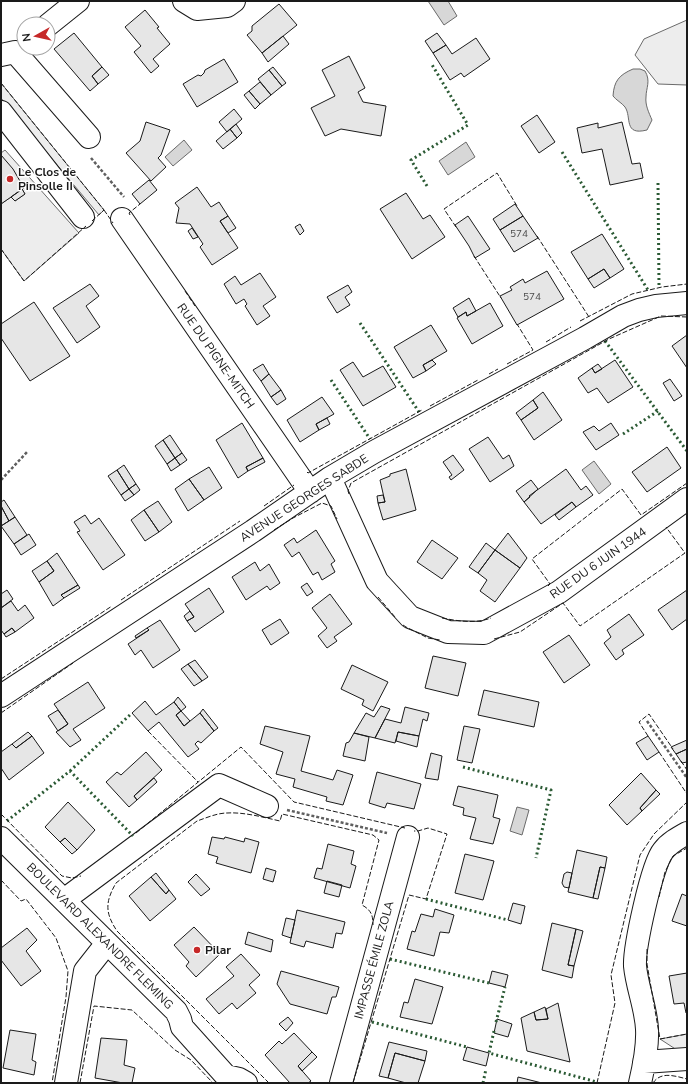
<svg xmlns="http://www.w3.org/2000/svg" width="688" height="1084" viewBox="0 0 688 1084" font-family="'Nunito Sans',sans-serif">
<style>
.green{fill:#ededed;stroke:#6a6a6a}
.water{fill:#d7d7d7;stroke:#6a6a6a}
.building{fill:#e6e6e6;stroke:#1a1a1a}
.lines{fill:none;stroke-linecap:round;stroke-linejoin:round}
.minor-casing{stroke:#1a1a1a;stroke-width:24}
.path{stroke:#5f5f5f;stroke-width:2.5;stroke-dasharray:3 2;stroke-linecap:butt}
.minor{stroke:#fff;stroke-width:22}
.hedge{stroke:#2b5a34;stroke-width:3;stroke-dasharray:2 3;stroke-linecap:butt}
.fence{stroke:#1a1a1a;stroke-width:1;stroke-dasharray:5 2;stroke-linecap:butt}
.poi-dot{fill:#c62828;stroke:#fff;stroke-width:1.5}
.labels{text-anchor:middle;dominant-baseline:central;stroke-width:3;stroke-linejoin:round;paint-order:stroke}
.number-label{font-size:10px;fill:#4d4d4d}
.poi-label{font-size:12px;font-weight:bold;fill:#1a1a1a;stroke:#fff;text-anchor:start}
.street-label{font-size:12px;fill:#1a1a1a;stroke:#fff}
</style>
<rect width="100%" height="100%" fill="#fff"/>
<path class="green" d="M687,20V85L658,84L635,55L644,39Z
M1,83L104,210L99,215L1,98Z
M5,150L79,233L24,281L1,249V204L11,197L15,201L25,194L22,189L24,188L1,155V153Z
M687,1034V1051L680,1052L660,1039Z"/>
<path class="water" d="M428,1H448L457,16L444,25Z
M633,69H640L645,71C651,81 646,88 646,97C645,105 649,113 652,120L647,130C623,136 632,117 625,107C622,103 616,100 613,96C614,81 619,75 633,69Z
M184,140L192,150L173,166L165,157Z
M466,142L475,157L448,175L439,161Z
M594,461L611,484L599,494L582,470Z
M517,807L529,810L522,835L510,831Z"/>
<path class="building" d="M279,4L297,25L262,53L247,35L252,31V26Z
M145,10L159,27L157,28L170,44L153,59L159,66L151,73L134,52L141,46L125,27Z
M74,33L102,67L92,76L98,84L90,91L54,49Z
M437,33L446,45L433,53L425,41Z
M283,36L289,44L268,62L262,53Z
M476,38L490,59L464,77L461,73L450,80L433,53L446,45L452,54Z
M349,56L365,88L358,92L363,102L386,106L381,136L341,129L325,136L311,108L335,96L322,70Z
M224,59L238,82L197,107L183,84L198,75L201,76L204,73L205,70Z
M102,67L109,75L98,84L92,76Z
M273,67L286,83L282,86L269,70Z
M269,70L282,86L271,95L258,79Z
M260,82L271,95L260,104L249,91Z
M249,91L260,104L255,109L244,95Z
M234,109L242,119L227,132L219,122Z
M537,115L555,142L539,153L521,126Z
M146,122L170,130L161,155L158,158L166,167L151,181L126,153L140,141Z
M622,122L632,164L640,163L643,178L610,185L602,149L582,153L577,128L598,123V128Z
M236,124L242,133L237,138L230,129Z
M230,129L237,138L223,149L216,141Z
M1,155L13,169L24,188L1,204Z
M149,180L157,190L140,204L132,194Z
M197,187L211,207L219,202L228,216L220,221L238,248L212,265L200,247L203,244L190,224L176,223L179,208L175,203Z
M22,189L25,194L15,201L11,197Z
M406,193L423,219L430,215L445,237L412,259L380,209Z
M515,204L523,216L500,230L493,219Z
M228,216L236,228L228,233L220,221Z
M468,216L490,249L475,258L469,246L455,225Z
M523,216L538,238L514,252L500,230Z
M300,224L304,231L300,235L295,227Z
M192,228L198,237L193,239L188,231Z
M602,234L624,269L610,278L604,269L588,279L571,252Z
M604,269L610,278L594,288L588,279Z
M547,271L564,299L517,325L500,296L512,290L510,287L523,279L525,283Z
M260,273L276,297L263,306L270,316L257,325L245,306L247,304L244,299L236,304L224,284L235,276L241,285Z
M90,284L99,296L86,306L100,327L77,343L53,308Z
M348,285L352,292L345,297L350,305L337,313L327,297Z
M469,298L476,311L467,316L466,312L458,317L453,308Z
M34,302L70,356L30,381L1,338V324Z
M490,303L503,326L472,344L457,318L466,312L467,316Z
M431,325L447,351L423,365L426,371L413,378L394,347Z
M687,335V368L672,346Z
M432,360L436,364L426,371L423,365Z
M615,360L633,387L608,403L597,388L588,393L578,378L592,368L595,373Z
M353,362L363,377L383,366L396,387L363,406L340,370Z
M263,364L269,374L261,381L253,370Z
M598,364L602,369L595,373L592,368Z
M269,374L281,390L271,397L261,381Z
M670,379L682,396L674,401L663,383Z
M281,390L286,399L277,405L271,397Z
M543,392L562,420L534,440L521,420L538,408L533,400Z
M322,397L334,414L316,424L319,430L300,442L287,420Z
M533,400L538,408L521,420L516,413Z
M327,418L330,424L319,430L316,424Z
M242,423L263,458L246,467L248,471L238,478L216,440Z
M611,423L619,435L596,450L583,432L594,426L599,431Z
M170,435L182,453L175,458L163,440Z
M488,437L503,459L509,455L514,466L490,482L469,449Z
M163,440L175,458L167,464L155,446Z
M667,447L681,468L647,492L632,472Z
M182,453L187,460L180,465L175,458Z
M453,455L464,470L451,480L449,477L452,475L443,462Z
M175,458L180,465L171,471L167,464Z
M263,458L265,462L248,471L246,467Z
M124,465L136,484L129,489L117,470Z
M209,467L222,488L204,500L189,479Z
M406,469L416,510L383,520L378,503L385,502L380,480L390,476V474Z
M566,469L581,490L586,486L593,495L576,507L572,502L541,524L524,502L530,497L529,496Z
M117,470L129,489L121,495L108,476Z
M189,479L204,500L188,511L175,489Z
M531,480L538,489L524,502L516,491Z
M136,484L140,490L134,495L129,489Z
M129,489L134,495L125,501L121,495Z
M383,495L385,502L378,503L377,496Z
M4,500L15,517L9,521L1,506V502Z
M158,501L172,522L159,532L144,510Z
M572,502L576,507L559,520L555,515Z
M1,506L9,521L1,526Z
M144,510L159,532L145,541L131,520Z
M85,515L91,524L99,518L125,555L103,570L77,532L80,531L74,522Z
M15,517L27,535L14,544L1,526Z
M316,530L335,561L331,564L335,572L322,580L318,572L313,575L299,552L292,557L284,545L294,538L297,543Z
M508,533L527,558L520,568L495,550Z
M29,534L36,545L21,555L14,544Z
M432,540L458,558L442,579L417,562Z
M486,543L495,550L478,573L469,567Z
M495,550L520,568L495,602L480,591L487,580L478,573Z
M57,553L78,585L61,595L64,598L53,606L39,582L54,571L47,561Z
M47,561L54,571L39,582L32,571Z
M255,562L260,571L269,564L280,583L270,590L267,586L246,600L232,577Z
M307,583L313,592L307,596L301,587Z
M78,585L80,588L64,598L61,595Z
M209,588L224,612L195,632L187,621L194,617L185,604Z
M7,590L13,599L1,608V594Z
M687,590V619L672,630L658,610Z
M330,594L352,624L334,637L337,641L327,648L318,636L327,628L312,608Z
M11,601L18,611L25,605L34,618L15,632L12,628L4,634L1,630V608Z
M190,611L194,617L187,621L184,616Z
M629,614L644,635L622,650L624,654L616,660L604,643L611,637L607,630Z
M280,619L289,633L271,645L262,630Z
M160,620L180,650L153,668L141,650L135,655L128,644L149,630L147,628Z
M12,628L15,632L6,637L4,634Z
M147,628L149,630L136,638L135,636Z
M569,635L590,665L564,683L543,652Z
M433,656L466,663L458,696L425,688Z
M195,660L208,677L202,681L188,664Z
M188,664L202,681L194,686L181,669Z
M352,665L388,682L373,711L362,705L364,700L341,689Z
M88,682L105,708L73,729L81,740L70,747L56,732L68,724L54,704Z
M484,690L539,702L534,727L478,715Z
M178,697L186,707L181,711L174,702Z
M145,701L156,715L174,702L181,711L176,715L184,726L200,713L214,731L201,743L198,741L195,744L199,749L188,757L159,722L148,731L132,713Z
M381,706L390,709L375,738L354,733L366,713L374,717Z
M405,707L429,713L427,721L423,719L419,736L398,732L395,743L375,738L385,719L401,723Z
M203,709L218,728L214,731L200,713Z
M58,710L68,724L58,731L48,716Z
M181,711L190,721L184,726L176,715Z
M265,726L310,736L301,771L333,780L337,770L353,775L343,805L326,801L327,797L293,787L295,779L276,774L283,752L260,744Z
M464,726L480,729L472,763L457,760Z
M28,732L32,736L16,748L12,744Z
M398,732L419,736L417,747L396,741Z
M354,733L369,737L365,761L343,756L346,743L349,742Z
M32,736L44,753L9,780L1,768V752L12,744L16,748Z
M648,736L659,752L647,760L636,743Z
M687,740V749L676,754L671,747Z
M687,749V762L682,763L676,754Z
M146,752L162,770L134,796L137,800L129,807L106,782L117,772L121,775Z
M431,753L442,756L438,780L425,778Z
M377,772L421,784L414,809L387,803L385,808L369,803Z
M641,773L656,790L640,808L642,811L627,825L609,805Z
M154,778L157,782L137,800L134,796Z
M458,786L498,795L493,817L500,819L493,844L470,839L476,818L463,815L464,808L453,805Z
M656,790L660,794L642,811L640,808Z
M68,802L95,830L77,850L65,838L60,842L45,827Z
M212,837L224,839L225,837L244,842L245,838L259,842L251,873L216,863L218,857L208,854Z
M65,838L77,850L72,854L60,842Z
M328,844L354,851L351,864L356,866L350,888L314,878L317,868L322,869Z
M577,850L607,857L605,868L600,867L593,898L568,892Z
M465,854L494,861L483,900L455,893Z
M600,867L605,868L598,899L593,898Z
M266,868L276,871L273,882L263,879Z
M567,872L572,873L569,888L564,887L562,883L564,874Z
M156,873L169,890L166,894L151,877Z
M196,874L210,889L201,896L188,882Z
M151,877L166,894L169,890L176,899L150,921L129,896Z
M327,881L342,885L339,897L324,893Z
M682,894L687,896V926L672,921Z
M513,903L525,906L521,924L508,920Z
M435,909L454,915L449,933L440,932L434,956L407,949L412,931L415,932L421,914L433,917Z
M297,910L345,922L342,934L336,933L333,948L306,941L304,947L290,943Z
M286,918L295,920L291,938L282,935Z
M552,923L576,929L568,965L574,966L572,978L542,970Z
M194,927L220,954L196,977L186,966L189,962L174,945Z
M27,928L37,940L26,951L41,971L21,986L1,960V948Z
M576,929L583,931L574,966L568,965Z
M248,932L273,940L271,952L245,944Z
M241,954L260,975L249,985L256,993L237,1009L232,1003L219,1014L206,999L234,976L226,967Z
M281,971L339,987L336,997H332L327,1014L290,1004L277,984Z
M492,971L508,975L505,987L489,983Z
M687,973V1012L686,1013L684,1003L674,1004L669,976Z
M415,979L443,987L432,1024L400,1017L404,1002L408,1003Z
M558,1003L570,1062L527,1051L521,1018L534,1012L536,1020L548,1019L546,1009Z
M545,1007L548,1019L536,1020L534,1012Z
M288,1017L293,1023L286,1031L279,1024Z
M497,1019L512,1024L508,1037L494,1033Z
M10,1030L36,1034L32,1060L36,1062L34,1075L3,1068Z
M294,1033L312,1052L298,1066L311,1081L308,1083H290L265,1055L279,1041L282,1044Z
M101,1038L127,1040L124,1065L135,1068L132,1083H123L95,1078Z
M389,1042L427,1051L425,1061L395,1053L388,1078L379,1076Z
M467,1047L489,1053L486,1066L463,1060Z
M312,1052L317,1057L302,1071L298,1066Z
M395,1053L425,1061L418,1083H406L388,1078Z
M518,1077L542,1083H517Z"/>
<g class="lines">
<defs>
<path id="minor" d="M184,1L197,9L227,6L234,1
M48,25L78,1
M1,55L15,52L89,137
M1,112L83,217
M122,219L310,492
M330,478L377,581L410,617L448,632L484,633L559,592L687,499
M1,696L253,531L330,478L374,452L585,338L623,316L639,310L656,306L687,303
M1,838L176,1011L180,1019L182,1027L226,1076L239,1079L246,1083
M64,900L219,785L267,806
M644,1062L687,1059
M66,1083L85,971L107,943
M341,1083L408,837
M640,1083C644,1066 648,1047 647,1029C646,1008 637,987 635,966C634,948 652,864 663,851C669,843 678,838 687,833"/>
</defs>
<use href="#minor" class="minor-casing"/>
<path class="path" d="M91,158L124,197
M1,480L28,451
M647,721L687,778
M287,810L387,833"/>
<use href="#minor" class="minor"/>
<path class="hedge" d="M562,152L648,290
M658,183L659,287
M427,186L411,160L468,125L431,63
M360,323L419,412
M605,341L687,451
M331,380L370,439
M623,434L658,411
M463,767L551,790L536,858
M70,771L132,713
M7,821L70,771L133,836
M426,899L508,920
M390,959L489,983
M372,1022L467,1047
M496,1022L505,987
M494,1031L489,1053L597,1082
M483,1083L486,1069"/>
<path class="fence" d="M1,83L104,210L92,221
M104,210L113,223
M130,215L129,213L140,204
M456,227L444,209L497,173L517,206
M537,236L589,317
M1,249L24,281L86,226
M474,256L501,298
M185,291L195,306
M580,321L632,294L662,287L687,284
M546,342L571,327
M507,364L533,350L517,324
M489,374L498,369
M430,406L478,380
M307,472L308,473L422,410
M349,494L348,491L351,483L609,339L661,316L687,317
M264,506L294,485
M274,530L293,518L322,503L331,506L337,519
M548,586L550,584L532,559L622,489L641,515L687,483
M378,597L395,617
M121,600L240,521
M442,618C458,621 475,624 491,618
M403,625L406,627L428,638L440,640
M494,639L520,632L563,603L580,626L685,553L666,527
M1,679L112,606
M1,713L73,663
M148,731L198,782
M648,736L639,722L649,714L673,749
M659,752L687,794
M681,761L687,770
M1,814L62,876L72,878L81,876
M136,833L241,747L294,802L405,828
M1,880L21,901L26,899L56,938L68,971L66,997L52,1083
M659,897L665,872L673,856L687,848
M647,949V964L660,1039L687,1034
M80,1083L94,1006L132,1010L175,1050L191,1060L213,1083
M269,1083L117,931C105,913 105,902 116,883L197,821C206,818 217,813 227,813C244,812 262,817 280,821L282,814L373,835L379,840L362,905C371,910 373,915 373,925
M353,1083L409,895L426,899L447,834L428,828L418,831H414
M597,1083L615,1003L611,975L640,855L654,834L687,802
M653,1083C661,1071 675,1076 687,1079"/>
</g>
<g class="poi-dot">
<circle cx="10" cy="179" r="4"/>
<circle cx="197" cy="950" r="4"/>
</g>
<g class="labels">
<g class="number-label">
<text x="519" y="234">574</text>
<text x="532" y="297">574</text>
</g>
<g class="poi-label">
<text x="18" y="172">Le Clos de<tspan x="18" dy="14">Pinsolle II</tspan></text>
<text x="205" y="950">Pilar</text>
</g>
<g class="street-label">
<text transform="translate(216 356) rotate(55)">RUE DU PIGNE-MITCH</text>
<text transform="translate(304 498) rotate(-33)">AVENUE GEORGES SABDE</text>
<text transform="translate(598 563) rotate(-35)">RUE DU 6 JUIN 1944</text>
<text transform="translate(100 936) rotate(45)">BOULEVARD ALEXANDRE FLEMING</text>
<text transform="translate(374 960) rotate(-75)">IMPASSE ÉMILE ZOLA</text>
</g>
</g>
<rect width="688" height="1084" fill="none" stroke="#1a1a1a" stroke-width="4"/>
<g transform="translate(36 36) rotate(262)"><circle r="19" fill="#ffffff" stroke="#a3a3a3"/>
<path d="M0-3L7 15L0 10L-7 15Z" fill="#c62828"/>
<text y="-6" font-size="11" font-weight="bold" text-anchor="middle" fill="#1a1a1a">N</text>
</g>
</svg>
